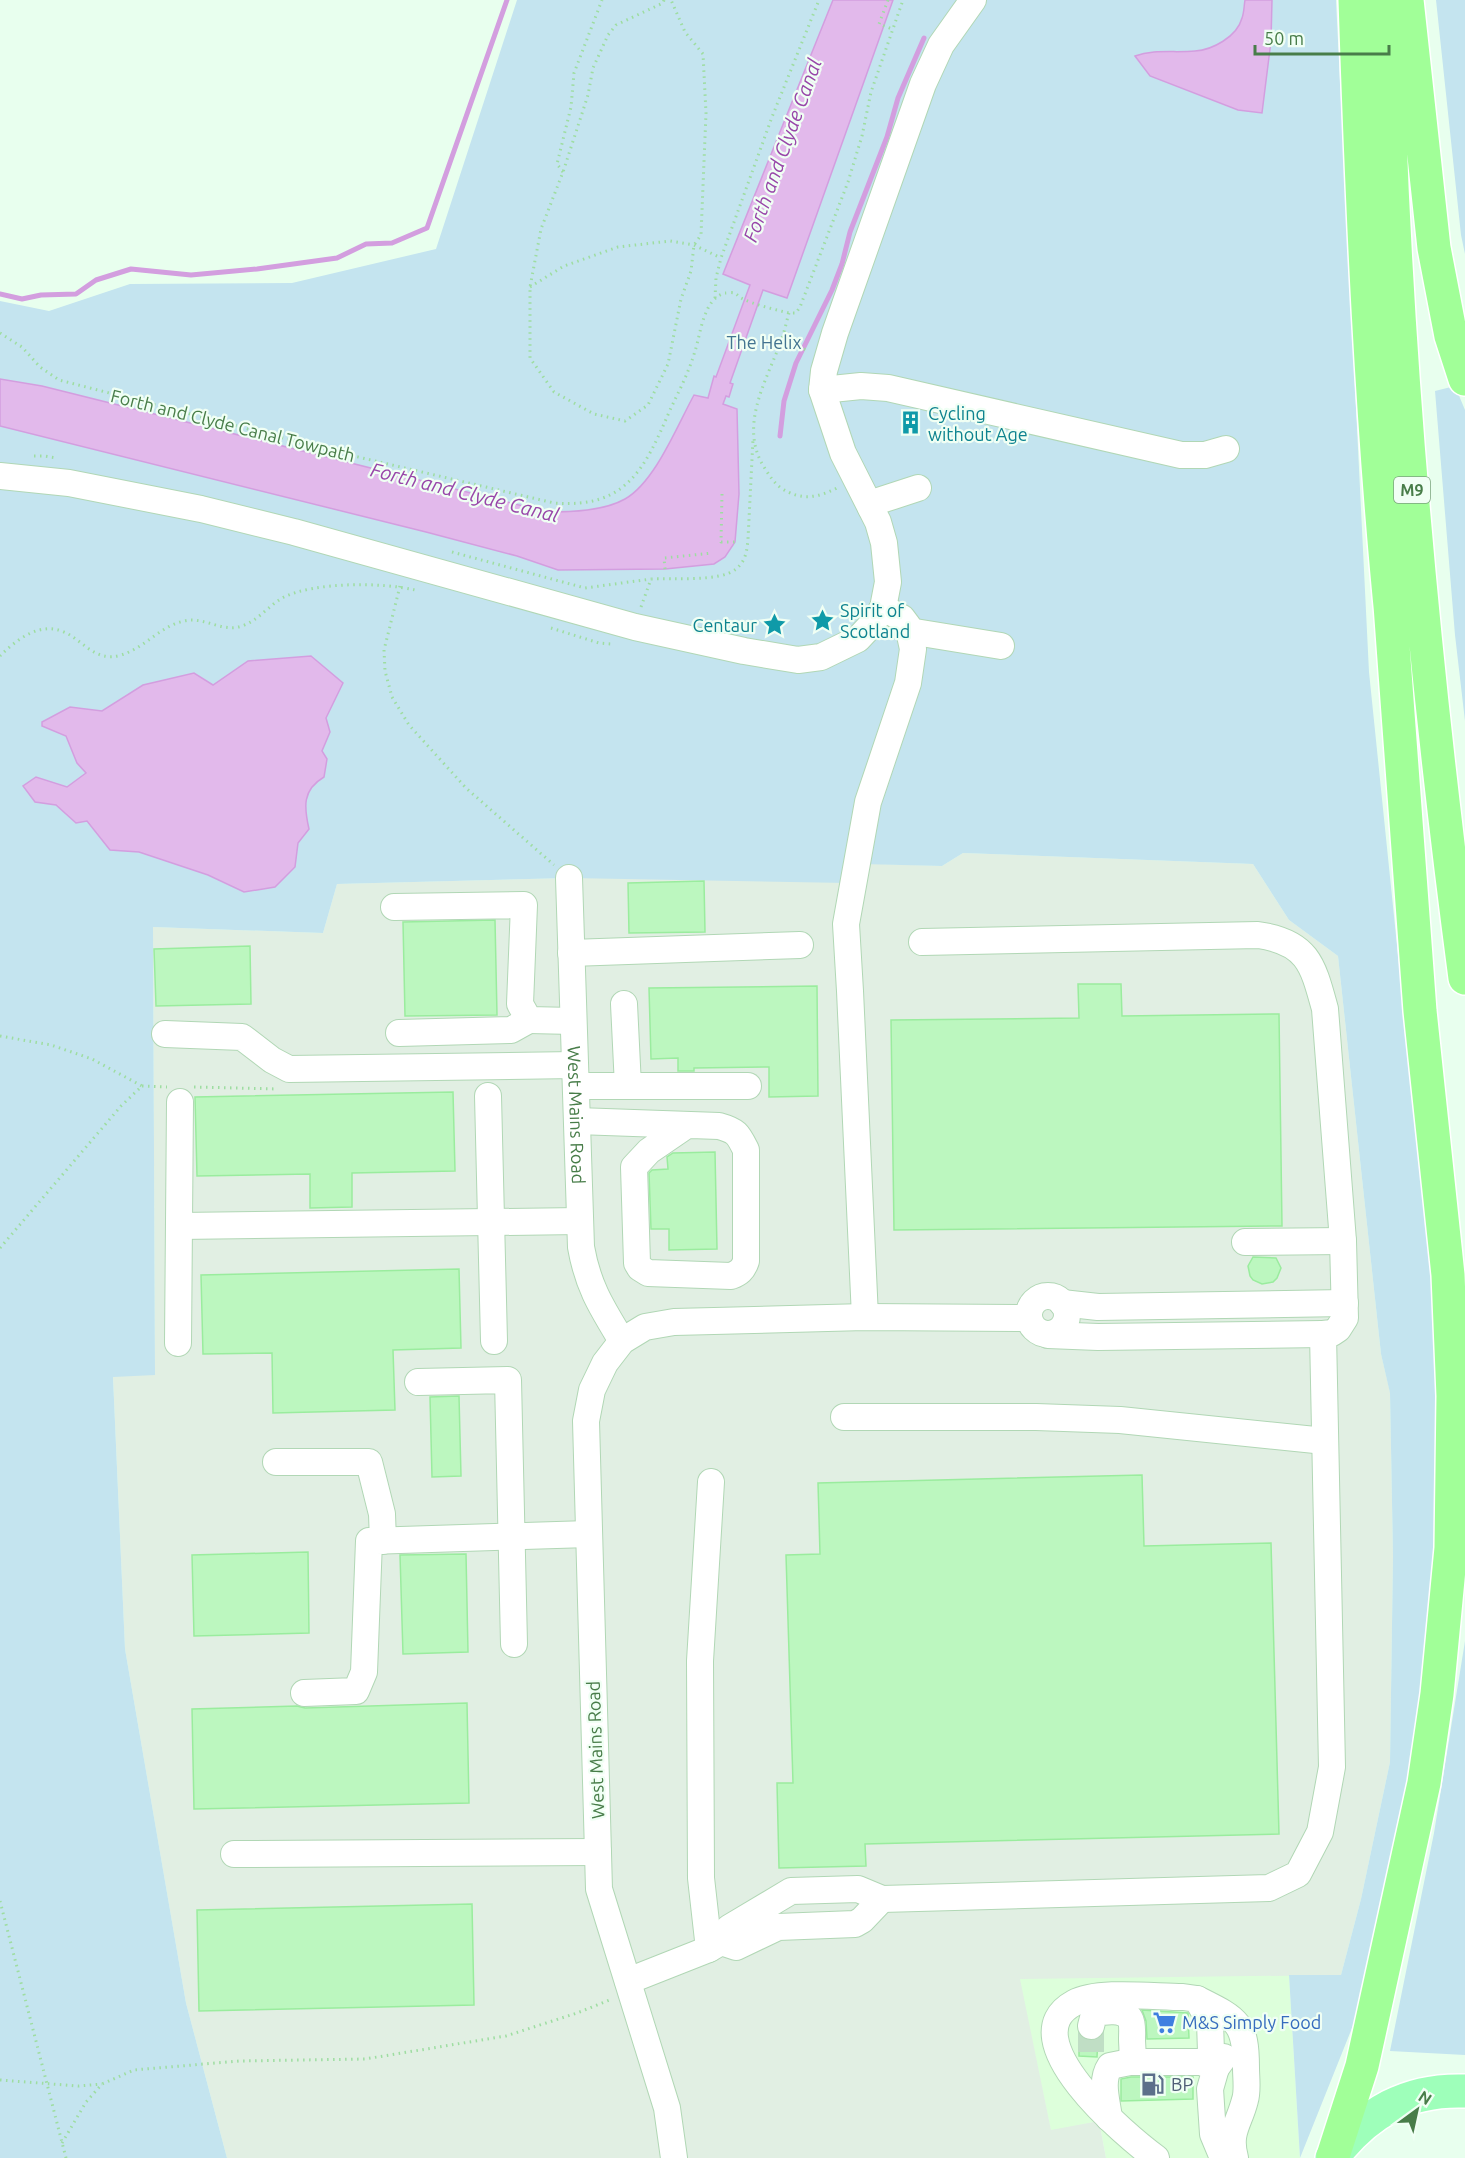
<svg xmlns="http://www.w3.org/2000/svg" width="1465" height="2158" viewBox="0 0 1465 2158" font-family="Ubuntu,sans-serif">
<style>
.commercial{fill:#ddffdb}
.industrial{fill:#e1efe3}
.green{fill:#c4e4ef}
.water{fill:#e2b9eb;stroke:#d39edf;stroke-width:1.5}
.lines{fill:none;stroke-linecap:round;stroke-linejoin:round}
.stream{stroke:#d39edf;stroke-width:5}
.building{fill:#bcf7bf;stroke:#9aec9e;stroke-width:1.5}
.minor-tunnel{stroke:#c0dec5;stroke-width:26;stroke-dasharray:26 13;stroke-linecap:butt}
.minor-casing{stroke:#b1d7b5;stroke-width:28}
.major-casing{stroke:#fff;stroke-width:36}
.highway-casing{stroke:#fff;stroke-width:36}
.path{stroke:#9edda1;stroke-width:3;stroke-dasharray:1.5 4.5;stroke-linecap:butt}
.minor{stroke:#fff;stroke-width:26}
.major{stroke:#9effba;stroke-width:33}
.highway{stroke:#a1ff98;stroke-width:33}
.labels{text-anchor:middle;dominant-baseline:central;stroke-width:4.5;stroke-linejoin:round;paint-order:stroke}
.shield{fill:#f0fff4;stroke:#7aa47c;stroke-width:1.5}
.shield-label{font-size:16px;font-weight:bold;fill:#487d49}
.park-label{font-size:18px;fill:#437491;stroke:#f0fff4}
.culture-label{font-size:18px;fill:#0d838f;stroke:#f0fff4;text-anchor:start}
.street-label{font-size:18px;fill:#487d49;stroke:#f0fff4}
.shop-label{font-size:18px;fill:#366cbe;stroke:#f0fff4;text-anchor:start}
.service-label{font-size:18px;fill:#4e5e75;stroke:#f0fff4;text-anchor:start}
.water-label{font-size:20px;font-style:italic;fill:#9846a9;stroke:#f0fff4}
</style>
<rect width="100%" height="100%" fill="#e8ffee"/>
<path class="commercial" d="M1289,1975L1300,2158H1106L1099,2121L1051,2131L1019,1978Z"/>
<path class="industrial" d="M963,853L1253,864L1289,920L1338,956L1381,1354L1390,1392L1393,1556L1390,1762L1361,1899L1341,1975L1020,1979L1051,2130L1099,2121L1106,2158H227L186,2003L125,1649L113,1376L155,1374L153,927L323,933L337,884L569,878L850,863L942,866Z"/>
<path class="green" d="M517,0H1336L1369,672L1436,1326L1437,1569L1421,1739L1370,1983L1300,2158L1289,1975H1341L1361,1899L1390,1762L1393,1556L1390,1393L1381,1354L1338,956L1289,920L1253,864L963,853L942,866L861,864L847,883L569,878L337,884L323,933L153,927L155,1375L113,1377L125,1649L186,2003L227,2158H0V301L49,311L130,284L292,283L436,249Z
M1436,0H1465V254L1461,235Z
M1455,386L1465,410V721L1455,635L1435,391Z
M1465,1641V2055L1390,2051L1434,1833Z"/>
<path class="water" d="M833,0H893L787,298L763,290L730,383L733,384L729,397L726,396L723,404L737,409L739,494L735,542L725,557L714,564L665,569L558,570L517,556L426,532L0,426V379L42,386L547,512C571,512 604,511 625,499C655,482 677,426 694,395L708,398L714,376L716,377L750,285L723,274Z
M1245,0H1272L1271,41L1262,113L1238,110L1150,76L1135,56C1154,49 1175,53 1195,51C1212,50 1237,37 1242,18C1244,13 1244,6 1245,0Z
M311,656L343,683L326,718L330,732L322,751L327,759L324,777C302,790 304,807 309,829L298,843L295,867L275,887L244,892L208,875L139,852L110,850L87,821L76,823L56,805L35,802L23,786L36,777L67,787L86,773L77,763L66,736L42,726V722L70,707L102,711L143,685L194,673L213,685L248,661Z"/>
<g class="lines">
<path class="stream" d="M0,294L22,299L41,295L76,294L96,280L131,269L191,275L257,269L337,258L366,244L392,243L427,228L507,0
M780,436L784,401L796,363L832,290L842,264L850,232L887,137L898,98L924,38"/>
</g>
<path class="building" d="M704,881L705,932L629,933L628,883Z
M495,920L497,1015L405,1016L403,922Z
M250,946L251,1004L156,1006L154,949Z
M1078,984H1121L1122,1016L1279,1014L1282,1226L894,1230L891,1020L1079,1018Z
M817,986L818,1096L769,1097V1067L694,1068V1071H678V1058L651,1059L649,988Z
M453,1092L455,1171L352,1173V1207L310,1208V1174L197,1176L195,1097Z
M715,1152L717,1249L669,1250V1229H651L649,1173L652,1170L668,1169L667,1157L673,1153Z
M1253,1257L1276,1258L1281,1268L1277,1278L1273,1282L1262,1284L1253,1280L1250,1276L1248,1266Z
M459,1269L461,1348L393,1350L395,1410L273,1413L272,1353L203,1354L201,1275Z
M459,1396L461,1476L432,1477L430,1397Z
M1142,1475L1144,1546L1271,1543L1279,1834L865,1844L866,1866L779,1868L777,1783H793L786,1555L820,1554L818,1483Z
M308,1552L309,1633L194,1636L192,1555Z
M466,1554L468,1652L403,1654L400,1555Z
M467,1703L469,1803L194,1809L192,1709L297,1706L305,1708Z
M472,1904L474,2005L199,2011L197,1910Z
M1142,2010L1188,2013L1189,2038L1147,2039L1146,2021Z
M1079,2035L1088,2041L1098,2039L1097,2057L1079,2056Z
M1131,2077H1193V2099L1121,2101V2079Z"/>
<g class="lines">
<path class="minor-tunnel" d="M1091,2026V2057"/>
<defs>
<g id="minor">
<path d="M822,390L861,386L888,388L1181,455H1205L1226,449"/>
<path d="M0,476L69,483L201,509L294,532L635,627L744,651L798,660L821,657L858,639L872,624L883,608L888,582L884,543L878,522L843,453L822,390L824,371L835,333L923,84L941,45L973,0"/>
<path d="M871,508L878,501L918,488"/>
<path d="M909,631L1001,646"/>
<path id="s1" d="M569,878L581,1247C588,1287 602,1308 622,1341"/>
<path d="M394,907L524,905L520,1004L529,1020L573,1021"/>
<path d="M571,953L800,945"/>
<path d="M624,1004L628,1086"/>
<path d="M399,1033L511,1030L529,1020"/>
<path d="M165,1034L242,1037L272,1060L289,1069L575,1065"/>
<path d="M576,1086H748"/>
<path d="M488,1096L494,1341"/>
<path d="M577,1121L719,1126C737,1131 738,1134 746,1150V1261C743,1270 739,1273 731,1276L648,1273L640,1268L637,1263L634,1167L649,1151L687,1125"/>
<path d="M179,1226L580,1221"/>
<path d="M1245,1242L1343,1241"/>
<circle cx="1048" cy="1315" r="19"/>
<path d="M1062,1303L1098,1307L1345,1303"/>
<path d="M865,1317L850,991L846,924L868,802L908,683L913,649L908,626L902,618L883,608"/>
<path d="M1048,1335L1098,1337L1323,1334"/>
<path d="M178,1343L180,1102"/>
<path d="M418,1382L508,1380L514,1644"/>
<path d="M844,1417H1036L1120,1420L1325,1441"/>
<path d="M276,1462H369L382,1514L383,1541"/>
<path d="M304,1693L356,1691L364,1672L369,1541L589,1534"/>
<path d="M234,1854L598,1852"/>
<path d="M882,1899L1269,1888L1298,1874L1320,1832L1332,1767L1323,1334L1332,1333L1338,1329L1345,1318L1343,1241L1325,1009C1313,965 1308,942 1258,935L922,942"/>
<path d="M709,1949L721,1942L729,1928L791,1891L858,1889L882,1899L862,1920L855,1924L778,1927L736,1947L721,1942"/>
<path d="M628,1981L709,1949L701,1878L700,1661L711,1482"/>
<path d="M1197,1999C1237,2019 1246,2022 1246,2068C1246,2078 1248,2091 1245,2100C1239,2124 1228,2132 1235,2158"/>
<path d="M1091,2026L1094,2014C1104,2011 1124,2008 1130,2019C1133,2024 1132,2033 1132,2039C1132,2047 1134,2055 1130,2062"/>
<path d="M1109,2118C1107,2101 1100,2081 1110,2066L1130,2062H1201L1216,2068L1224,2057"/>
<path d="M674,2158L667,2108L599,1889L586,1421L592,1390L605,1363L622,1341L645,1327L674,1322L865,1317L1028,1318"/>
<path d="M1156,2158C1126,2136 1009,2038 1074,2003C1098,1990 1154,1997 1183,1997L1197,1999L1210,2022L1211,2052L1216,2068L1210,2089L1213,2134L1223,2158"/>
</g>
<path id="major" d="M1332,2158C1367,2112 1407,2089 1465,2091"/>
<path id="highway" d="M1355,0C1362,209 1371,418 1392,626
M1386,0C1392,327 1422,654 1465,978
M1407,0L1434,248L1451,336L1465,379
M1333,2156L1362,2066L1424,1783L1437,1694L1451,1548L1453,1396L1448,1275L1420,1011L1390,605"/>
</defs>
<use href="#minor" class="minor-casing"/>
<use href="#major" class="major-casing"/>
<use href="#highway" class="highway-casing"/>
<path class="path" d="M664,0L663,3L616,25L608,35L593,68L588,95L563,172L541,229L530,287V358L554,392L594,414L625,421L648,405L668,364L681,299L691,271L694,245L701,235L706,113L703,54L685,32L671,0
M888,0L879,24L892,29
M563,172L557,164L571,107L574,73L602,0
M530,287L564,266L618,247L670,241L694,245L721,258
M715,298L716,278L721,258L772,117L819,0
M789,313C786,323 784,334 780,344C765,383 739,427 764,467C769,475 774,483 781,488C801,501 817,498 837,488
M0,333L22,347L40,367L59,380L341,453L554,503C627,509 645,468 670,410C679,391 689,372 695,351C701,333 703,299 725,293C727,293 732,292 734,293C737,294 738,296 741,298C755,305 773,309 789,313H796L800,307L848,182L862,136L871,92L903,0
M781,342L807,350
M34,456H45L57,458
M722,494L721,542H735
M452,552L585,588L651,579
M665,569L664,558L712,553
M400,586L384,650L385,671L392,697L409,725L466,788L554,865
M641,607L651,579C672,578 721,582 736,569C746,561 747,550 748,539L753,439
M551,628L599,643L611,644
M0,656C16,640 40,621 64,632C83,640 95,663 121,655C145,648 160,626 184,621C204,616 222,633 242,626C259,620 269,605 284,597C315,582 381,582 415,590
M0,1036L51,1045L92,1059L142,1086L121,1106L0,1248
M142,1086L167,1087
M194,1087L278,1089
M0,1901L66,2158
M0,2080L78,2086L102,2084
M62,2143L86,2102L102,2084L134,2070L239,2061L365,2059L506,2036L577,2013L612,1999"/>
<use href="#minor" class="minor"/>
<use href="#major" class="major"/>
<use href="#highway" class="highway"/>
</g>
<defs>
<symbol id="building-bare" viewBox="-9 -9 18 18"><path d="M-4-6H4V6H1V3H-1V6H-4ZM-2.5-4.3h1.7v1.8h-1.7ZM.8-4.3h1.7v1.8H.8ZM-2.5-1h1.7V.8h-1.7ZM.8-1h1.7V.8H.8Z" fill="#0f9aa8" stroke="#f0fff4" stroke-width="2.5" paint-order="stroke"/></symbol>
<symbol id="sight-bare" viewBox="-9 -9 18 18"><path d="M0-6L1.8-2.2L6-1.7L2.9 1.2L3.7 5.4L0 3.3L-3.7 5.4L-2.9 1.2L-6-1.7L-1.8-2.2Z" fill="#0f9aa8" stroke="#f0fff4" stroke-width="2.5" paint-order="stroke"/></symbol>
<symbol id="supermarket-bare" viewBox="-9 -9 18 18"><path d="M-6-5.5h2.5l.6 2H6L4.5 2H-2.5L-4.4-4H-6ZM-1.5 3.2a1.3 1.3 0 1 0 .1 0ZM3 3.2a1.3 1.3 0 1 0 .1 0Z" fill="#3f7fe0" stroke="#f0fff4" stroke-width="2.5" paint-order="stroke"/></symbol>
<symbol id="fuel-bare" viewBox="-9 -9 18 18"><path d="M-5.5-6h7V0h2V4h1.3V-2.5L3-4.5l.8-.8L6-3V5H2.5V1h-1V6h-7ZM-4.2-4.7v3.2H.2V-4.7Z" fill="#5c6f8a" stroke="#f0fff4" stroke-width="2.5" paint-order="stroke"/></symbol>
</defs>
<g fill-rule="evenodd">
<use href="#building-bare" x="894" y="406" width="33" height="33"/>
<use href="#sight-bare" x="806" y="604" width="33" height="33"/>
<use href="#sight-bare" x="758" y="608" width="33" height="33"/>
<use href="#supermarket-bare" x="1148" y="2006" width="33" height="33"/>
<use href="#fuel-bare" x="1136" y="2068" width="33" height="33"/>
</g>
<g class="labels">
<rect class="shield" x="1394" y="477" width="36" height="26" rx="4.5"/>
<g class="shield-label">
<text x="1412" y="490">M9</text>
</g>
<g class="park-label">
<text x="764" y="342">The Helix</text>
</g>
<g class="culture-label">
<text x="928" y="413">Cycling<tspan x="928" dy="21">without Age</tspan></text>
<text x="840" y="610">Spirit of<tspan x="840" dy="21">Scotland</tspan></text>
<text x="757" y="625" text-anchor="end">Centaur</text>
</g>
<g class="street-label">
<text transform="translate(233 425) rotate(14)">Forth and Clyde Canal Towpath</text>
<text stroke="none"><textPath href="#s1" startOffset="237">West Mains Road</textPath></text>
<text transform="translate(595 1750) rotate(-92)">West Mains Road</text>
</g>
<g class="shop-label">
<text x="1182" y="2022">M&amp;S Simply Food</text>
</g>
<g class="service-label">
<text x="1171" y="2084">BP</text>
</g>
<g class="water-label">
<text transform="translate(782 150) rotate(-70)">Forth and Clyde Canal</text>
<text transform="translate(465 492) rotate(14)">Forth and Clyde Canal</text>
</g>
</g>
<g transform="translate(1417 2110) rotate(33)" stroke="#f0fff4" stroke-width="4.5" paint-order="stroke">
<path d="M0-4.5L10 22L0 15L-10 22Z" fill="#487d49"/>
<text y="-9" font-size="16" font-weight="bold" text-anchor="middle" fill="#487d49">N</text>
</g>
<path d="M1255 45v9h134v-9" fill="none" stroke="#487d49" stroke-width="3"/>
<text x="1264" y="45" font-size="18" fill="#487d49" stroke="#f0fff4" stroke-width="4.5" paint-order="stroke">50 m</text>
</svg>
